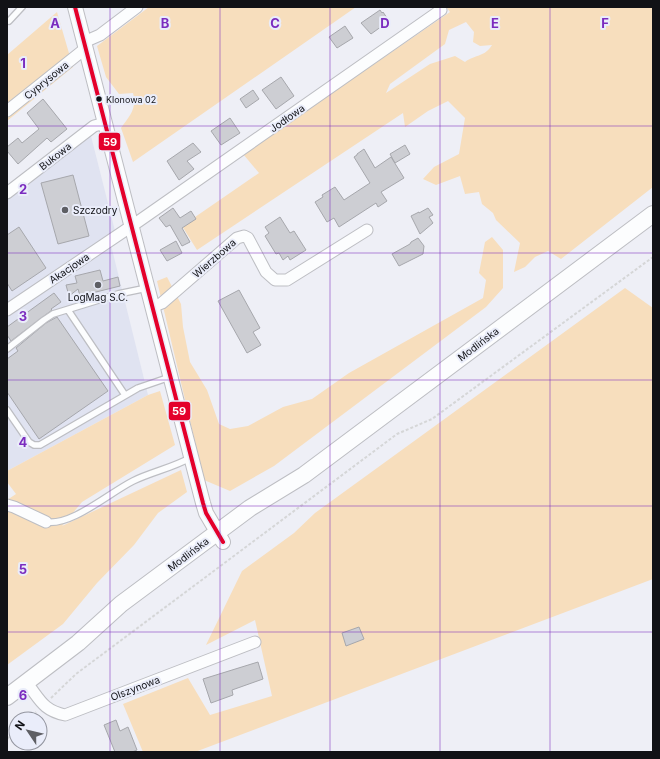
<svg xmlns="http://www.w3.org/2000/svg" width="660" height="759" viewBox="0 0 660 759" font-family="Inter,sans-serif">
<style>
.built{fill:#e0e3f1}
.green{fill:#f7debd;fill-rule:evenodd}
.building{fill:#cdced3;stroke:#a6a7ac}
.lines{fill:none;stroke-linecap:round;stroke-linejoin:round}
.service-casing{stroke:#bdbec3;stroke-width:8}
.minor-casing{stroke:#bdbec3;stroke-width:13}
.tertiary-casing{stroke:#bdbec3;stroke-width:16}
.secondary-casing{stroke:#bdbec3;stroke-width:18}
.path{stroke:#d5d6d7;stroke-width:2;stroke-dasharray:3 2;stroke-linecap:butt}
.service{stroke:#fcfdfe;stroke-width:5.5}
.minor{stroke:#fcfdfe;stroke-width:11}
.tertiary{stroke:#fcfdfe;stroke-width:14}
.secondary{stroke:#fcfdfe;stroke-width:16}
.bus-1-casing{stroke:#eaedfa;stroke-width:7}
.bus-1{stroke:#e4002b;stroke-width:4}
.grid{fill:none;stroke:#7b2cbf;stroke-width:1;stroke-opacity:0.55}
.bus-dot{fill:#111216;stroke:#eaedfa;stroke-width:1.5}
.poi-dot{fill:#5e5f64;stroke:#eaedfa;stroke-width:1.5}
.labels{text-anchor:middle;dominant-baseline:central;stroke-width:4;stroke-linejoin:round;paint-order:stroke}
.bus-label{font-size:9px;fill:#111216;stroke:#eaedfa;text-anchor:start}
.street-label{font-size:10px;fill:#111216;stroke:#eaedfa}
.poi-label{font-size:10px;fill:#111216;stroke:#eaedfa;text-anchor:start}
.grid-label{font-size:13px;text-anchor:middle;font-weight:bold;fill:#7b2cbf;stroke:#eaedfa;stroke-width:4;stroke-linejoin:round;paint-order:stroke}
.line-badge{stroke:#eaedfa;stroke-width:1.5}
.badge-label{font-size:11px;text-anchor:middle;font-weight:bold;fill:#fff}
</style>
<rect width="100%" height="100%" fill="#eeeff6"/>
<path class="built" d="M90,132L115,231L7,304V197Z
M111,245L148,395L7,471V317Z"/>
<path class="green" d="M149,7H356L133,162L121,128C130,115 137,109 133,93L119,94L106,77L97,46Z
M446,7H653V187L561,259L548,251L535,257L525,267L514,272L520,243L496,220L493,213L482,204L479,192L465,194L460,176L436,185L423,179L434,167L459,154L465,118L448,101L428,111L405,127L403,113L197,250L182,226L259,173L243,154L450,12ZM466,22L474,32L473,42L480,46L492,45C485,57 476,54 465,62L455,56L430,64L386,93L390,84L445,44L449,30Z
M57,12L73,67L7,121V55Z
M492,237L503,250V288L486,307L274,466L230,491L204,480L157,281L167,277L181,304L183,327L190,362L207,390L219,424L230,429L248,426L283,407L312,399L349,373L483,298L486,280L479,273L485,242Z
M625,288L653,308V579L195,752H143L123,704L188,678L210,715L272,696L255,620L206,645L242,571L294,533L315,513Z
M160,391L175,445L82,502L62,526L181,470L187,492L158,513L134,545L97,583L63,624L7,665V500L16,494L7,482V471L148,395Z"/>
<path class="building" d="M380,10L382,13L383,12L389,21L371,34L361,23Z
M345,26L353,38L337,48L329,37Z
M281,77L294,96L276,109L262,90Z
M253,90L259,99L246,108L240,99Z
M43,99L67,129L51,142L47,138L18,164L7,151V147L18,138L22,143L39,129L27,113Z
M230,118L240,133L221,145L211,131Z
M193,143L201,152L187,161L194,169L179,180L167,161Z
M405,145L410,154L395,163L390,154Z
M364,149L375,168L391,157L404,178L381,192L387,201L378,207L376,203L339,227L334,218L327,222L315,202L323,197L322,195L335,187L344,200L370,183L354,157L357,155V154Z
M73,175L89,236L58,244L41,183Z
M173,208L180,218L191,211L196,219L182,228L190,242L182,246L170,225L166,227L159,218Z
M428,208L433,215L429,217L433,223L420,234L411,216L419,212V213Z
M280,217L290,233L294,231L306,250L290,260L288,256L283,260L279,253L276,254L265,236L269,233L265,227Z
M19,227L46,268L12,291L7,283V235Z
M418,238L424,246L423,254L399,266L392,254L410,244L411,242Z
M176,241L182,253L167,261L160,250Z
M100,270L103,281L118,277L120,286L80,296L78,289L69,296L66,285L77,283L75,276Z
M239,290L260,328L253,332L261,345L247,353L218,301Z
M54,293L61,302L51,309L52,310L11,341L7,335V327Z
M57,317L108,391L39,439L7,392V359L18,351L16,348L46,323Z
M359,627L364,639L346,646L342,633Z
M258,662L263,679L232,690L233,695L211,703L203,679Z
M116,720L120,731L128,727L137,750L132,752H115L104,725Z"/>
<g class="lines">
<defs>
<path id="service" d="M9,21L22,7
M68,310L125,395
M7,349L44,320L53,314L118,294L147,288
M7,410L29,442L34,445H40L138,388L170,377
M46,522C72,526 109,493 133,481C151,472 172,468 190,458"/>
<path id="minor" d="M84,42L100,35L137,7
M7,111L86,48
M7,193L94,126L105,123
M152,307L162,303L237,238L244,236L248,238L266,272L275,280H287L367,230
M7,310L139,221L441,10
M7,505L14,507L46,522
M26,682C40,699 42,710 65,715L255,642"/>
<path id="tertiary" d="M75,7L203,503L206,513L223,542"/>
<path id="secondary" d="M7,697L78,643L121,604L250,508L304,475L653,214"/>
</defs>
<use href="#service" class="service-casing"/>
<use href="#minor" class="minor-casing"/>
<use href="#tertiary" class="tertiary-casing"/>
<use href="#secondary" class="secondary-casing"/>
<path class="path" d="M51,698L76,674L397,434L432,419L653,257
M28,719L36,712
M7,739L16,730"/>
<use href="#service" class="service"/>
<use href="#minor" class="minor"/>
<use href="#tertiary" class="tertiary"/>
<use href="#secondary" class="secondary"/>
<defs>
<path id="bus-1" d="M75,7L203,503L206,513L223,542"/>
</defs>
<use href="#bus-1" class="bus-1-casing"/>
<use href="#bus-1" class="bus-1"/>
</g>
<path class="grid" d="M110,7V752M220,7V752M330,7V752M440,7V752M550,7V752M7,126H653M7,253H653M7,380H653M7,506H653M7,632H653"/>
<circle class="bus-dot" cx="99" cy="99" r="3.5"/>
<g class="poi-dot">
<circle cx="65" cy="210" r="4"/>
<circle cx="98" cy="285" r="4"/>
</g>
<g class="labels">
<g class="bus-label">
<text x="106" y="99">Klonowa 02</text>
</g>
<g class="street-label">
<text transform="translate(46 80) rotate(-39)">Cyprysowa</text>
<text transform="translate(287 118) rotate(-35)">Jodłowa</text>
<text transform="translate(55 156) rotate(-38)">Bukowa</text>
<text transform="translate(214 258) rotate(-41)">Wierzbowa</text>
<text transform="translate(69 268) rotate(-34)">Akacjowa</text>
<text transform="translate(478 344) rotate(-37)">Modlińska</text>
<text transform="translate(188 554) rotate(-37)">Modlińska</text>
<text transform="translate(135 688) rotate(-21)">Olszynowa</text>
</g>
<g class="poi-label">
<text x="73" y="210">Szczodry</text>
<text x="98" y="297" text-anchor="middle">LogMag S.C.</text>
</g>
</g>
<g class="grid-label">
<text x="55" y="28">A</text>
<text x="165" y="28">B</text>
<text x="275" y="28">C</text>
<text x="385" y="28">D</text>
<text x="495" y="28">E</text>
<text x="605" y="28">F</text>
<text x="23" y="68">1</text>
<text x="23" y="194">2</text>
<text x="23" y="321">3</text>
<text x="23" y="447">4</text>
<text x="23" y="574">5</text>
<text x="23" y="700">6</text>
</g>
<g class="line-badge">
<rect x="98" y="132" width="23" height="19" rx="4" fill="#e4002b"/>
<rect x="168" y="401" width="23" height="20" rx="4" fill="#e4002b"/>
</g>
<g class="badge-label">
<text x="110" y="146">59</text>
<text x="179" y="415">59</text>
</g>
<rect width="660" height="759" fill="none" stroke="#111216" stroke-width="16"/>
<g transform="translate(28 731) rotate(305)"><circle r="19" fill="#eaedfa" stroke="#93959f"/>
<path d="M0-3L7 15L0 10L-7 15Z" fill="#5e5f64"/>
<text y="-6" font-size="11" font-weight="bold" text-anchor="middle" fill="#111216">N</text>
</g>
</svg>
